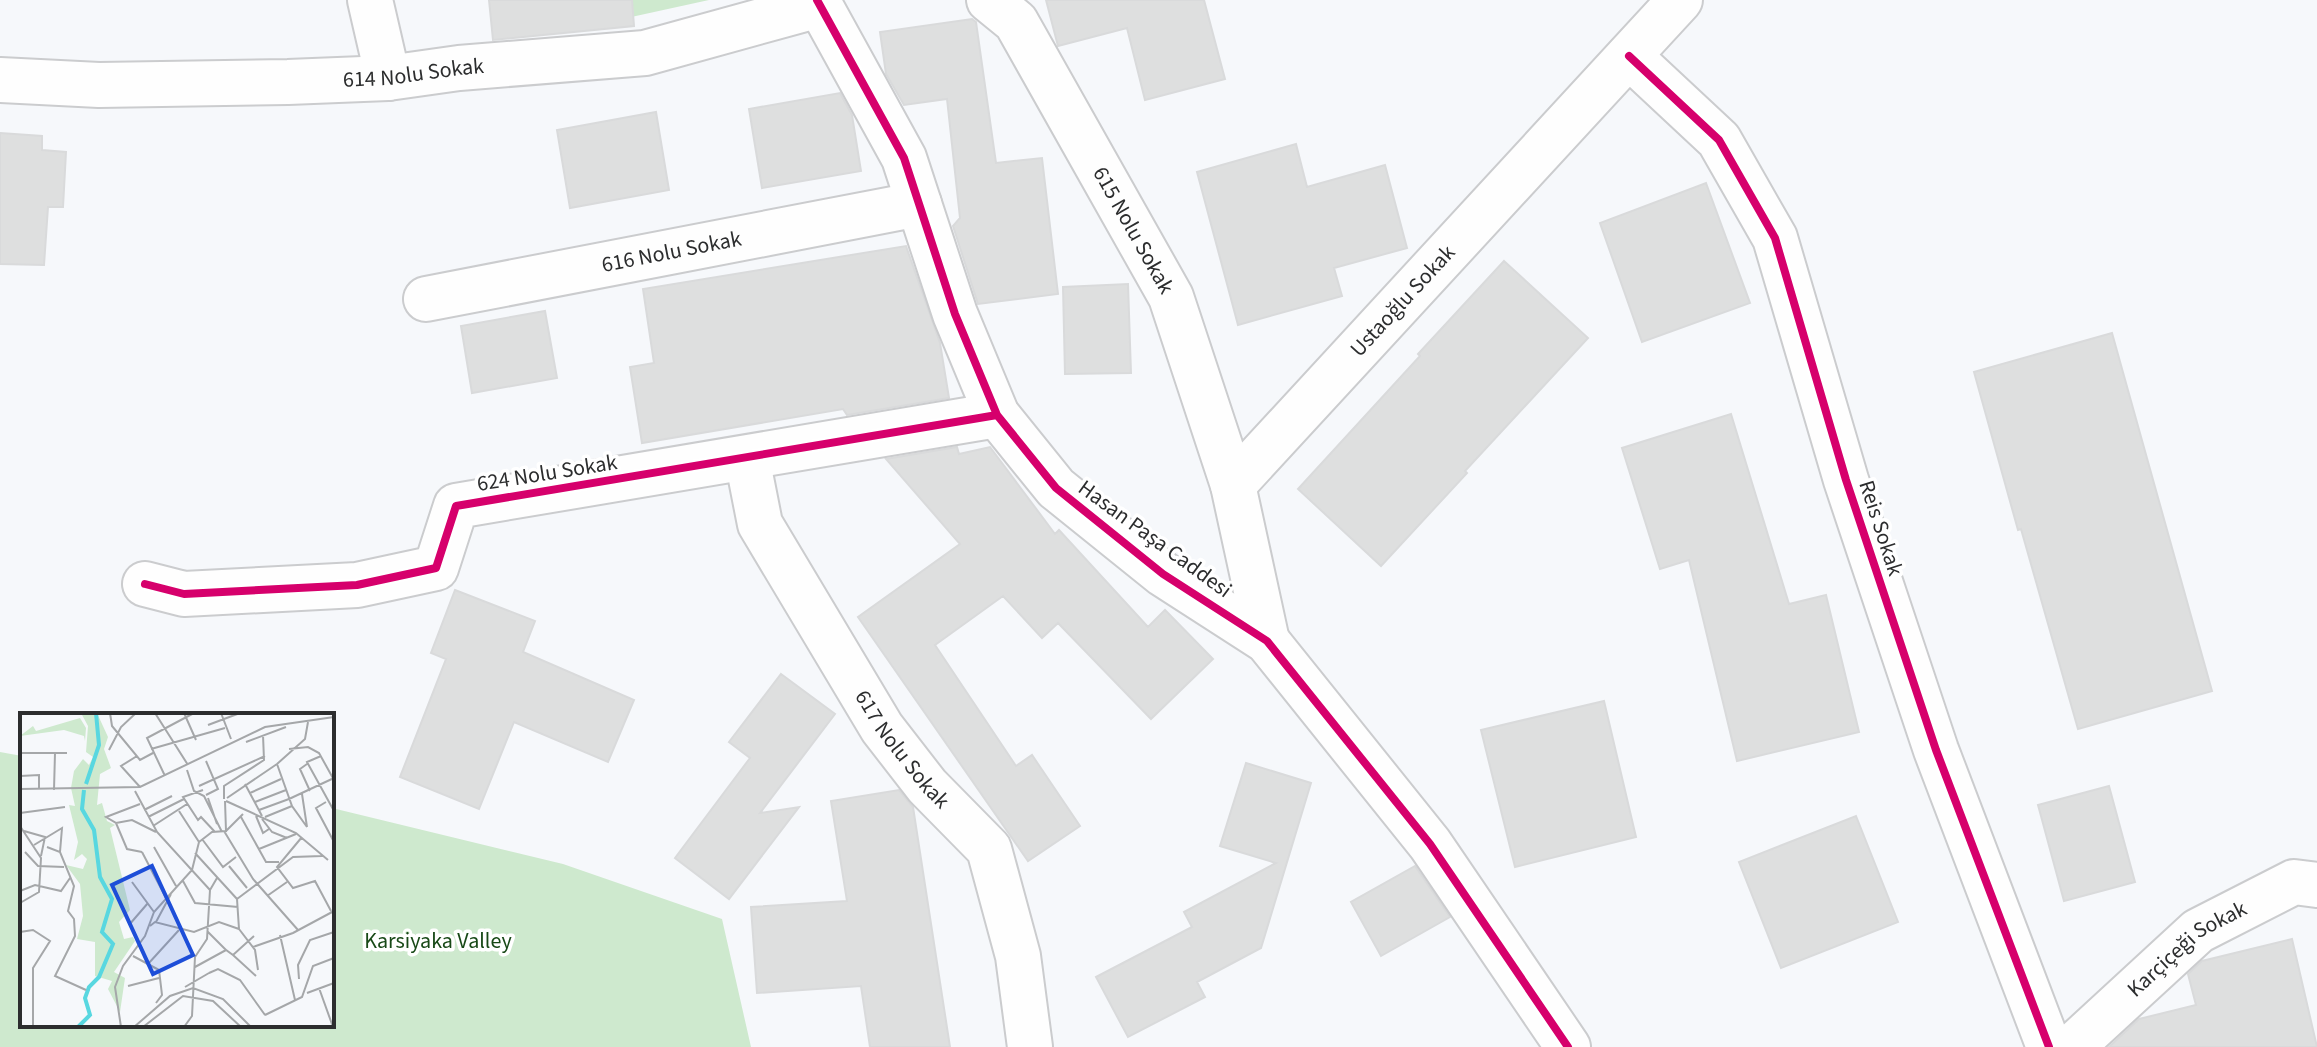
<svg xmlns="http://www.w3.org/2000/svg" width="2317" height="1047" viewBox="0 0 2317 1047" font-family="'Source Sans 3',sans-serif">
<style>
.green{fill:#cee9ce}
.building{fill:#dedfdf;stroke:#d9dadb;stroke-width:2}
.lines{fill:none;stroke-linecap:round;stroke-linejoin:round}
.minor-casing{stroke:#cbccce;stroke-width:48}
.tertiary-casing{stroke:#cbccce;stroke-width:48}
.minor{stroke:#fefefe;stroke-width:44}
.tertiary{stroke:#fefefe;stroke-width:44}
.cycleway-casing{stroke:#fff;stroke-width:13}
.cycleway{stroke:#d6006c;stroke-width:8}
.labels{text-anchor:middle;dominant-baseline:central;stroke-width:7;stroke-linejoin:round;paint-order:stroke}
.street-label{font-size:22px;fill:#2c2d2e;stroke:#fff}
.park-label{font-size:22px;fill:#184917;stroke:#fff}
.inset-river{fill:none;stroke:#58d7e0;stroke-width:4}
.inset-road{fill:none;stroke:#a5a7a9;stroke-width:2}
.view{fill:#1d4ed8;fill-opacity:0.15;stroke:#1d4ed8;stroke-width:4}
.inset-edge{fill:none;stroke:#2c2d2e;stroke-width:4}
</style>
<rect width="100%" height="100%" fill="#f6f8fb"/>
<path class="green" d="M567,0H709L581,28Z
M0,752L22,756V1025H332V808L563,864L722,919L751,1047H0Z"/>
<path class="building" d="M489,0H632L634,26L493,40Z
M1046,0H1204L1225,79L1145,100L1127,28L1058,46Z
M972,19L976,22L996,163L1042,158L1058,294L978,304L953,226L960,218L947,99L904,105L886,74L880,32Z
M840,93L852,115L861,171L762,188L749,109Z
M656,112L669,190L570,208L557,130Z
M0,133L42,136V150L66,152L63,207H48L44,265L0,264Z
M1296,144L1307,187L1385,165L1407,248L1334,268L1342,296L1238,325L1197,172Z
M1706,183L1750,303L1642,342L1600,223Z
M906,246L940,343L949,398L847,415L843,409L642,443L630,367L654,363L643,289Z
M1504,261L1588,338L1465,471L1467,473L1381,566L1298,489L1420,356L1418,354Z
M1128,284L1131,373L1065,374L1063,287Z
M545,311L557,378L472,393L461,326Z
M2112,333L2212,691L2078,729L2021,529L2018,530L1974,372Z
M1731,414L1789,604L1826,595L1859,732L1737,761L1689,560L1660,569L1622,448Z
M957,447L959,454L990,447L1055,534L1059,530L1148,627L1165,610L1213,659L1151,719L1058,623L1042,638L1003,596L935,645L1016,766L1032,755L1080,826L1028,861L858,617L960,544L886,459Z
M455,590L535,621L523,652L634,700L608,762L514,722L479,809L400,777L446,659L431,653Z
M781,674L835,714L760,813L799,807L729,899L675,858L750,758L729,742Z
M1604,701L1636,837L1515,867L1481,730Z
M1246,763L1311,783L1261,948L1197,982L1205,997L1128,1037L1096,977L1192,927L1184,912L1276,863L1220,846Z
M2109,786L2135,882L2064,901L2038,805Z
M899,790L913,807L950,1047H870L861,986L757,993L751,907L847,901L831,801Z
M1856,816L1898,922L1781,968L1739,862Z
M1415,866L1450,917L1381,956L1351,902Z
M2292,939L2317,1047H2109L2139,1019L2196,1005L2188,974L2202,961Z"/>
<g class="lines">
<defs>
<g id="minor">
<path d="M370,0L388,78"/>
<path id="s1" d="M989,0L1016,22L1171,297L1233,485"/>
<path d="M1629,56L1719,140L1775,238L1846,480L1936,750L2049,1047"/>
<path id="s2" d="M0,80L99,85L288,82L388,78L459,68L645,53L819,5"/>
<path id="s3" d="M426,299L919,204"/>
<path id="s4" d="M747,458L760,524L882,728L927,786L989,849L1018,956L1030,1047"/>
<path d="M145,584L184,594L357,585L436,568L456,506L997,415"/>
<path id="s5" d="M1267,641L1233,485L1680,0"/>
<path id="s6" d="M2072,1047L2198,931L2294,882L2317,885"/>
</g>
<path id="tertiary" d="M817,0L904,158L955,314L997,415L1056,488L1163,574L1267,641L1430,844L1568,1047"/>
</defs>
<use href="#minor" class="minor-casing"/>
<use href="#tertiary" class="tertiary-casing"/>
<use href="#minor" class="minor"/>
<use href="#tertiary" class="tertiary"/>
<defs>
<path id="cycleway" d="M817,0L904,158L955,314L997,415L1056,488L1163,574L1267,641L1430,844L1568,1047
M1629,56L1719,140L1775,238L1846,480L1936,750L2049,1047
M145,584L184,594L357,585L436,568L456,506L997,415"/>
</defs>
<use href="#cycleway" class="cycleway-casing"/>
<use href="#cycleway" class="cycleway"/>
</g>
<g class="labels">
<g class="street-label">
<text stroke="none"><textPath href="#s2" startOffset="414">614 Nolu Sokak</textPath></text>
<text stroke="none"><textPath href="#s1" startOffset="274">615 Nolu Sokak</textPath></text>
<text stroke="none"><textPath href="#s3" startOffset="250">616 Nolu Sokak</textPath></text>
<text stroke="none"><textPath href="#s5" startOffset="410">Ustaoğlu Sokak</textPath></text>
<text transform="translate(547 473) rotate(-9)">624 Nolu Sokak</text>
<text transform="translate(1881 528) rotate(72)">Reis Sokak</text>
<text transform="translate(1155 539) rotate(36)">Hasan Paşa Caddesi</text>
<text stroke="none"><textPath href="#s4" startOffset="334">617 Nolu Sokak</textPath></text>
<text stroke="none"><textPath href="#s6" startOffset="152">Karçiçeği Sokak</textPath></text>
</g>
<g class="park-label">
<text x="438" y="941">Karsiyaka Valley</text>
</g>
</g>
<g transform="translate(20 713)">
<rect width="314" height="314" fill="#f6f8fb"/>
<path d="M61,0H77L88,24L84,36L91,55L80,61L77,92L82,90L87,108L95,112L90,115L110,197L99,209L104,226L113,224L115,228L94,259L105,265L100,299L88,276L92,268L75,263V229L57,226L63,203L60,171L46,152L63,156L67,146L62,141L54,147L58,129L49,92L55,93L51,75L54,58L63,46L69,52L73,44L66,39L68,13ZM60,5L66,15L65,28L64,23L44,17L0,23L13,13L16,18Z" fill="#cee9ce"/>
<path class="inset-river" d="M66,71L79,32L76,0M58,314L70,302L65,285L69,274L79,264L93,231L82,219L92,186L80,164L74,117L62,96L64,77"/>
<path class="inset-road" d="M90,0L92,13L120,47L133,40M135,0L168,52M164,0L176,27M201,0L211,26M188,12L220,0M226,29L266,14M131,36L205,15M269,36L288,34L299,40L314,67M89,37L101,14L116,0M0,40H47M117,43L101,53L120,74M301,43L287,49L314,98M186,48L198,76L186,82M257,51L272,93L287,114L282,81M257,51L285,26L288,9M287,51L280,56L290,78M167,57L174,78L184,83L202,119M0,63L19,62V77M145,63L127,25L174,0M225,71L242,103M179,73L245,43M0,76L120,74L245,14L314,4M34,77L35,40M183,77L163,84L178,107L181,104L195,119M115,78L137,119L190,177M230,80L261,66M188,85L197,111M207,85L257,51M204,86V73L244,47L243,22M269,86L314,65M206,88L276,120L308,147M235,89L266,77M306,89L296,95L314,129M120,91L86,104L96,110L107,136L122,139M124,97L152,83M239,97L269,86M159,98L179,129M0,100L45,94M236,103L243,120L249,116M128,104L164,86M221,104L246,149H259M245,104L272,93M242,106L252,119L267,125M96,110L112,107L136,119M0,113L21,145L19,179L0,190M133,113L167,91M4,118L25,124L21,143M204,118L233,166L278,217M206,118L223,101M282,124L257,154L273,175L295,168L311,198M182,126L203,154L216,144M14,132L42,115L40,139M27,134L40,139L54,173L48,198L54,206L55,223L35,263L66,277M134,134L156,173M239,136L276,121M5,139L18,153L44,154M122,139L146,185M175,140L217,186L219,216L235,237L238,257M209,153L227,175M163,168L175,190L218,194M112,169L134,199M0,178L15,172L41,178L50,165M247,183L267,169M217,186L273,144L302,143M136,209L151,181M109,212L128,190M130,213L135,209L174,219L199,209L219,216M0,219L13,217L30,228L13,255V314M188,219L206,237M260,222L275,287M233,234L273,220L314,198M213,242L236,263M113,243L139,257L142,282L136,290M128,251L159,217M175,254L206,237L213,242L234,223M189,260L198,256L220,267L245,302M279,266L278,252L290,227L314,219M108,273L139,265M165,274L189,260M299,275L313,314M287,280L314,270M245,302L282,284L293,253L314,245M101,314L95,274L103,253L125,223L134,199L172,157L179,129L192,119L206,118L205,88M114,314L150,283L173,275L203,286L231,314M123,314L163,283L193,288L221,314M164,314L172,303L175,244L187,226L190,177L197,165"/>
<path class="view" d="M132,153L173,242L133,261L92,172Z"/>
<rect width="314" height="314" class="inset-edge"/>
</g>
</svg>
